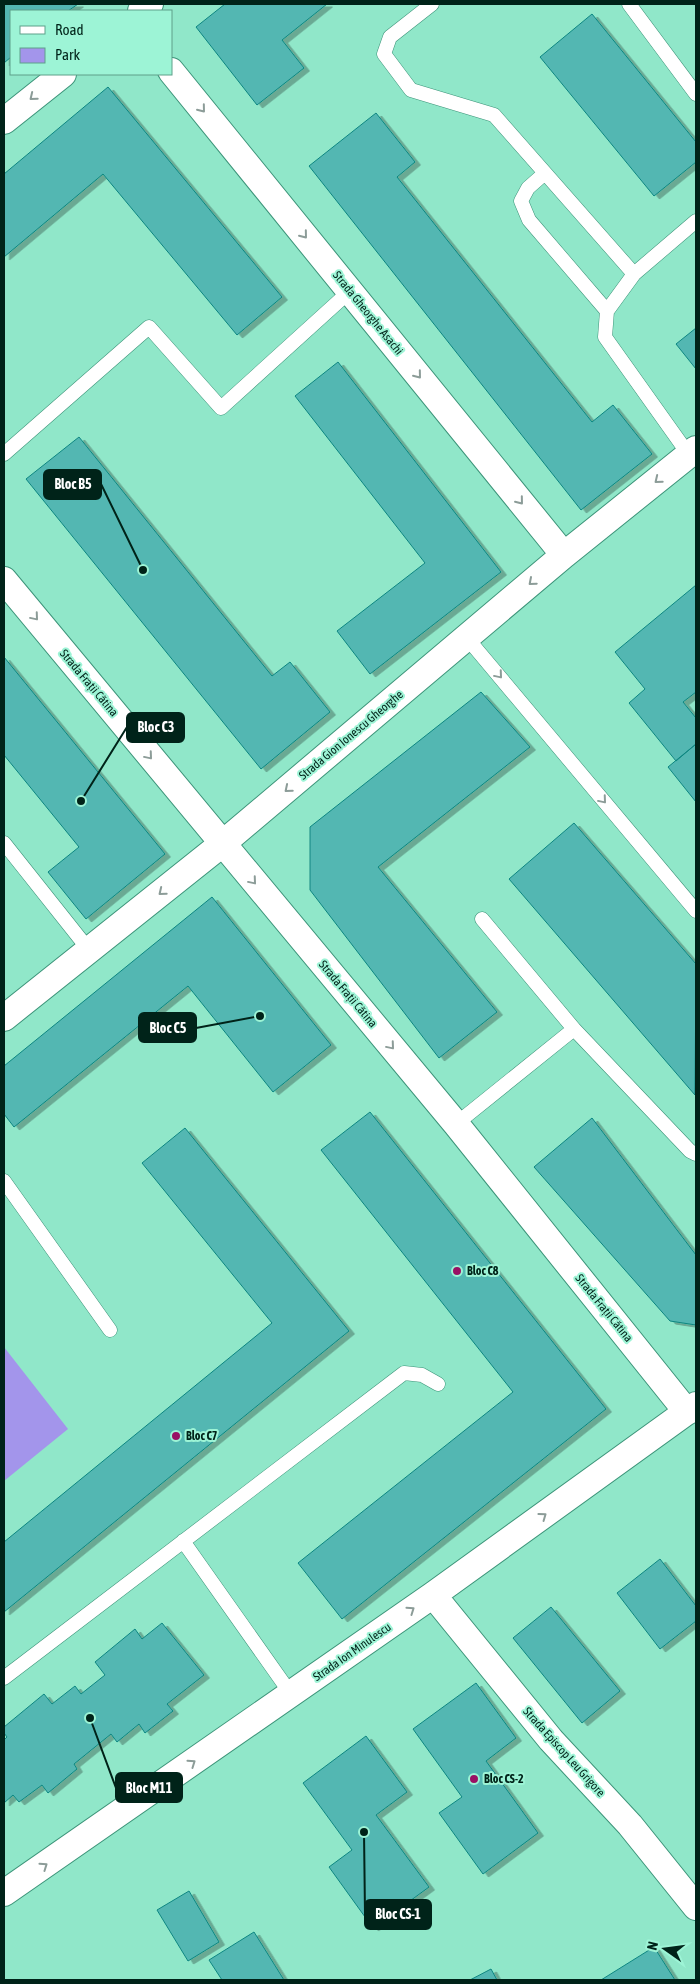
<svg xmlns="http://www.w3.org/2000/svg" width="700" height="1984" viewBox="0 0 700 1984" font-family="'Asap Condensed',sans-serif">
<style>
.green{fill:#a395eb}
.building{fill:#53b7b2;stroke:#0f8681;filter:url(#shadow)}
.lines{fill:none;stroke-linecap:round;stroke-linejoin:round}
.service-casing{stroke:#3c9479;stroke-width:15}
.minor-casing{stroke:#3c9479;stroke-width:28}
.service{stroke:#fff;stroke-width:14}
.minor{stroke:#fff;stroke-width:26}
.oneway{stroke:#8c9c98}
.poi-dot{fill:#991164;stroke:#9df4d6;stroke-width:2}
.labels{text-anchor:middle;dominant-baseline:central;stroke-width:4;stroke-linejoin:round;paint-order:stroke}
.street-label{font-size:12px;fill:#002319;stroke:#9df4d6}
.poi-label{font-size:12px;font-weight:bold;fill:#002319;stroke:#9df4d6;text-anchor:start}
.leader{fill:none;stroke:#002319;stroke-width:2}
.callout-dot{fill:#002319;stroke:#9df4d6;stroke-width:2}
.callout{fill:#002319;stroke:#002319;stroke-width:2}
.callout-label{font-size:14px;text-anchor:middle;font-weight:bold;fill:#fff}
</style>
<defs>
<filter id="shadow"><feDropShadow dx="5.5" dy="3" stdDeviation="0" flood-color="#0004"/></filter>
</defs>
<rect width="100%" height="100%" fill="#90e7c9"/>
<path class="green" d="M4,1347L68,1429L4,1481Z"/>
<path class="building" d="M4,4H78L68,11H11V57L4,63Z
M225,4H327L282,40L304,68L257,105L196,27Z
M592,14L696,142V162L654,196L540,57Z
M108,87L282,297L237,335L103,174L4,257V174Z
M376,113L415,162L397,177L592,422L613,405L652,454L581,510L309,166Z
M696,328V369L676,344Z
M338,362L501,572L370,674L337,631L425,563L295,396Z
M79,437L272,676L290,662L330,712L261,769L26,479Z
M696,585V692L683,702L696,718V744L676,761L629,703L645,689L615,652Z
M4,657L165,854L86,919L48,872L79,847L4,755Z
M481,692L530,747L378,867L497,1012L439,1058L310,890V827Z
M696,744V802L668,767Z
M574,823L696,964L695,1095L509,879Z
M212,897L331,1045L273,1092L188,986L14,1127L4,1114V1066Z
M370,1112L606,1409L342,1619L298,1563L513,1392L321,1150Z
M592,1118L696,1255V1325L670,1321L534,1167Z
M185,1128L349,1331L4,1612V1542L272,1323L142,1163Z
M660,1559L696,1606V1621L660,1649L617,1593Z
M551,1607L620,1691L582,1723L513,1638Z
M162,1623L204,1675L167,1704L173,1711L145,1733L139,1724L117,1742L111,1734L74,1764L77,1769L48,1793L42,1785L19,1802L13,1795L4,1803V1740L7,1737L4,1733V1727L44,1694L52,1704L75,1686L81,1694L105,1675L95,1662L135,1629L142,1639Z
M476,1683L516,1738L486,1761L538,1833L483,1874L439,1813L462,1797L413,1729Z
M366,1736L407,1792L376,1815L429,1887L373,1928L329,1867L352,1850L303,1783Z
M189,1891L219,1942L188,1961L157,1910Z
M254,1932L284,1980H222L209,1960Z
M654,1947L675,1980H601Z
M491,1969L497,1980H470Z"/>
<g class="lines">
<defs>
<path id="service" d="M432,4L390,37L384,54L411,90L494,115L634,274
M629,4L696,94
M545,173L528,188L521,201L529,220L607,311
M4,454L149,327L221,408L350,291
M689,455L605,337L607,311L634,274L696,221
M467,638L696,911
M4,843L89,950
M482,919L574,1029
M456,1124L574,1029L690,1151L696,1154
M4,1181L110,1330
M183,1541L291,1694
M4,1678L404,1373L422,1375L438,1384"/>
<path id="minor" d="M141,11L150,4
M171,71L564,555
M4,121L63,74
M4,580L456,1124L687,1412
M4,1018L222,844L564,555L696,449
M433,1595L551,1740L630,1825L696,1907
M4,1893L433,1595L696,1405"/>
</defs>
<use href="#service" class="service-casing"/>
<use href="#minor" class="minor-casing"/>
<use href="#service" class="service"/>
<use href="#minor" class="minor"/>
</g>
<defs><path id="oneway-chevron" d="M-2-3.5L2.5 0L-2 3.5" fill="none" stroke-width="1.6" stroke-linecap="round" stroke-linejoin="round" transform="scale(1.25)"/></defs>
<g class="oneway">
<use href="#oneway-chevron" transform="translate(33 97) rotate(141)"/>
<use href="#oneway-chevron" transform="translate(202 109) rotate(51)"/>
<use href="#oneway-chevron" transform="translate(304 235) rotate(51)"/>
<use href="#oneway-chevron" transform="translate(418 375) rotate(51)"/>
<use href="#oneway-chevron" transform="translate(658 480) rotate(141)"/>
<use href="#oneway-chevron" transform="translate(520 501) rotate(51)"/>
<use href="#oneway-chevron" transform="translate(532 582) rotate(139)"/>
<use href="#oneway-chevron" transform="translate(35 617) rotate(50)"/>
<use href="#oneway-chevron" transform="translate(499 675) rotate(50)"/>
<use href="#oneway-chevron" transform="translate(149 756) rotate(50)"/>
<use href="#oneway-chevron" transform="translate(288 789) rotate(140)"/>
<use href="#oneway-chevron" transform="translate(603 800) rotate(50)"/>
<use href="#oneway-chevron" transform="translate(253 881) rotate(50)"/>
<use href="#oneway-chevron" transform="translate(162 892) rotate(141)"/>
<use href="#oneway-chevron" transform="translate(391 1046) rotate(50)"/>
<use href="#oneway-chevron" transform="translate(543 1516) rotate(-36)"/>
<use href="#oneway-chevron" transform="translate(411 1610) rotate(-35)"/>
<use href="#oneway-chevron" transform="translate(192 1763) rotate(-35)"/>
<use href="#oneway-chevron" transform="translate(44 1866) rotate(-35)"/>
</g>
<g class="poi-dot">
<circle cx="457" cy="1271" r="5"/>
<circle cx="176" cy="1436" r="5"/>
<circle cx="474" cy="1779" r="5"/>
</g>
<g class="labels">
<g class="street-label">
<text transform="translate(368 313) rotate(51)">Strada Gheorghe Asachi</text>
<text transform="translate(89 683) rotate(50)">Strada Frații Cătina</text>
<text transform="translate(351 735) rotate(-40)">Strada Gion Ionescu Gheorghe</text>
<text transform="translate(348 994) rotate(50)">Strada Frații Cătina</text>
<text transform="translate(604 1308) rotate(51)">Strada Frații Cătina</text>
<text transform="translate(352 1652) rotate(-35)">Strada Ion Minulescu</text>
<text transform="translate(564 1752) rotate(48)">Strada Episcop Leu Grigore</text>
</g>
<g class="poi-label">
<text x="467" y="1271">Bloc C8</text>
<text x="186" y="1436">Bloc C7</text>
<text x="484" y="1779">Bloc CS-2</text>
</g>
</g>
<path class="leader" d="M143 570L101 484M81 801L127 727M260 1016L196 1028M90 1718L116 1788M364 1832L365 1914"/>
<g class="callout-dot">
<circle cx="143" cy="570" r="5"/>
<circle cx="81" cy="801" r="5"/>
<circle cx="260" cy="1016" r="5"/>
<circle cx="90" cy="1718" r="5"/>
<circle cx="364" cy="1832" r="5"/>
</g>
<g class="callout">
<rect x="44" y="470" width="57" height="29" rx="5"/>
<rect x="127" y="713" width="57" height="29" rx="5"/>
<rect x="139" y="1013" width="57" height="29" rx="5"/>
<rect x="116" y="1773" width="66" height="29" rx="5"/>
<rect x="365" y="1900" width="66" height="29" rx="5"/>
</g>
<g class="callout-label">
<text x="73" y="489">Bloc B5</text>
<text x="156" y="732">Bloc C3</text>
<text x="168" y="1033">Bloc C5</text>
<text x="149" y="1793">Bloc M11</text>
<text x="398" y="1919">Bloc CS-1</text>
</g>
<rect width="700" height="1984" fill="none" stroke="#002319" stroke-width="10"/>
<rect x="10" y="10" width="162" height="65" fill="#9df4d6" stroke="#5ea08a"/>
<rect x="20" y="26" width="25" height="8" fill="#ffffff" stroke="#5ea08a"/>
<text x="55" y="35" font-size="15" fill="#002319">Road</text>
<rect x="20" y="48" width="25" height="15" fill="#a395eb" stroke="#5ea08a"/>
<text x="55" y="60" font-size="15" fill="#002319">Park</text>
<g transform="translate(665 1949) rotate(284)" stroke="#9df4d6" stroke-width="4" paint-order="stroke">
<path d="M0-4L9 19L0 12L-9 19Z" fill="#002319"/>
<text y="-8" font-size="14" font-weight="bold" text-anchor="middle" fill="#002319">N</text>
</g>
</svg>
